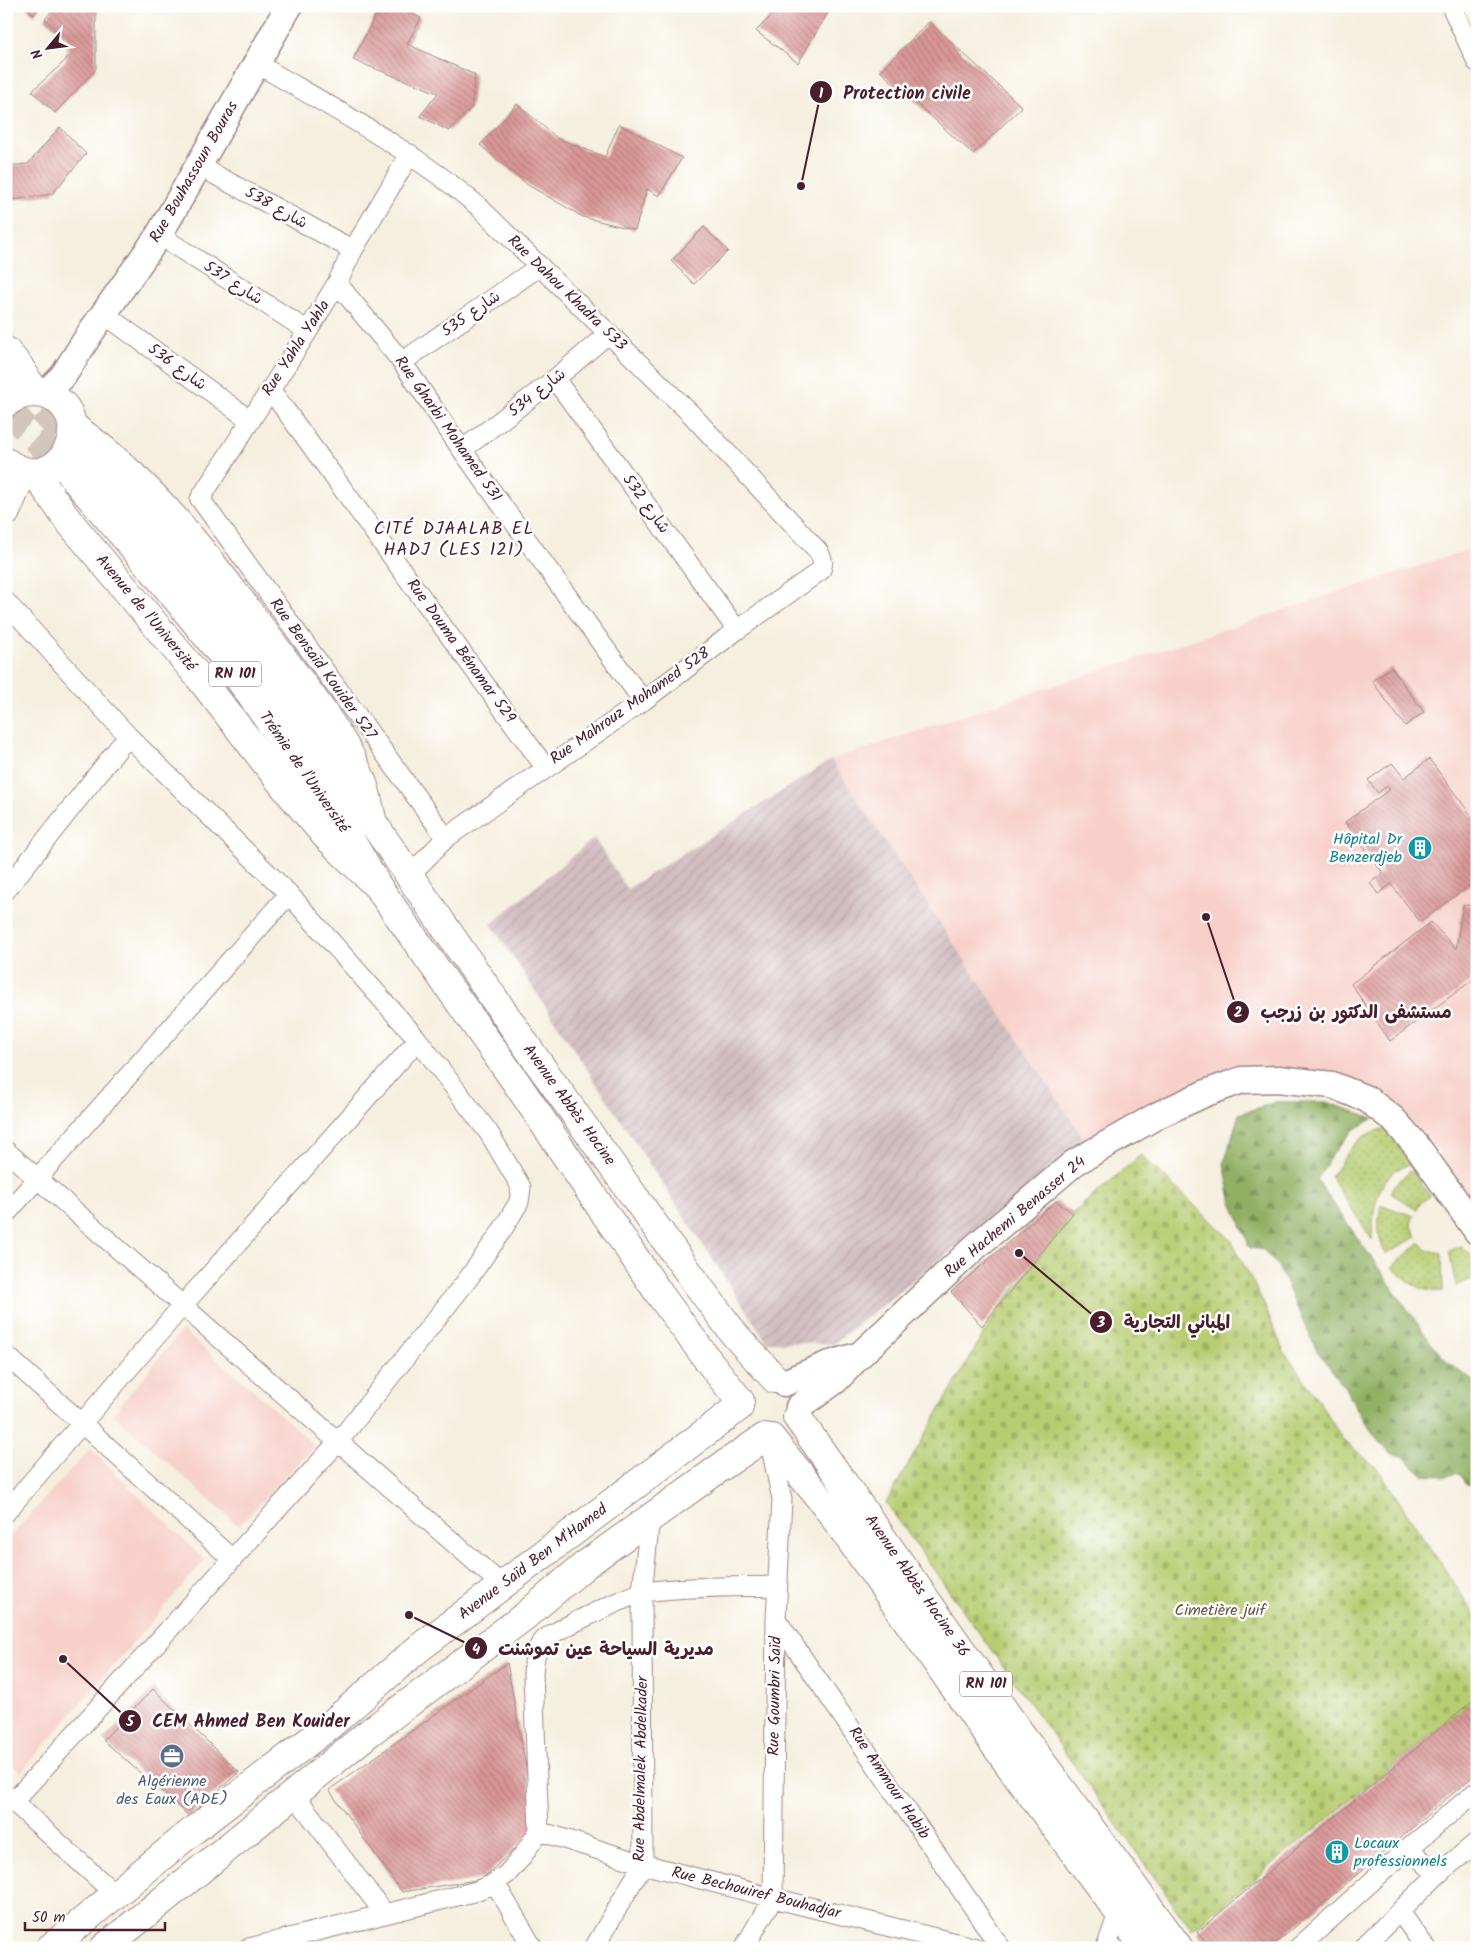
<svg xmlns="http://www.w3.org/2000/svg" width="1483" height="1954" viewBox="0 0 1483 1954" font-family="Kalam,'Playpen Sans Arabic',sans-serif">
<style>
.built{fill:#f7d0c9}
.industrial{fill:url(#industrial-furrows)}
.forest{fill:url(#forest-firs);stroke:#6e6848}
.cemetery{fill:url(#cemetery-stones);stroke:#80764e}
.garden{fill:url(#garden-dots);stroke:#80764e}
.building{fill:url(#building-back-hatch)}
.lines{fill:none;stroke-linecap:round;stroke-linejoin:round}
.trunk-tunnel{stroke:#d2c5ba;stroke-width:28;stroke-dasharray:28 14;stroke-linecap:butt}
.minor-casing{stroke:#9f8784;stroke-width:21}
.secondary-casing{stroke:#9f8784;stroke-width:29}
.primary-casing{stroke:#9f8784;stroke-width:30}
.trunk-casing{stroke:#9f8784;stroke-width:30}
.minor{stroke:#fff;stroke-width:19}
.secondary{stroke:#fff;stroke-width:26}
.primary{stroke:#fff;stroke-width:28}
.trunk{stroke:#fff;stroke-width:28}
.labels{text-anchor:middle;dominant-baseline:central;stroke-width:5;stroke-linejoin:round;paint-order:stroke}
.shield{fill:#fff;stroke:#80626b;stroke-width:1}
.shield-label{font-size:15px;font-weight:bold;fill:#4a1f2b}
.street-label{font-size:16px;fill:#4a1f2b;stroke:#fff}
.culture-label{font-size:16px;fill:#0d838f;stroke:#fff;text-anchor:end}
.park-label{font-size:16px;fill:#6b5340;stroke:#fff}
.service-label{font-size:16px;fill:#4e5e75;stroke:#fff}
.neighbourhood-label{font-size:18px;letter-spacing:1px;fill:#4a1f2b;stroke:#fff}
.leader{fill:none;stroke:#4a1f2b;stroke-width:2}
.callout-dot{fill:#4a1f2b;stroke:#fff;stroke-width:2}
.mark-label{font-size:15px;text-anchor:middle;font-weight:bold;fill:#fff}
.callout-label{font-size:18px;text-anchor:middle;font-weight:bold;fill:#4a1f2b;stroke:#fff;stroke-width:5;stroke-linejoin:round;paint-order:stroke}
</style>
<defs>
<pattern id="industrial-furrows" width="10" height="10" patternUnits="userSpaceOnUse" patternTransform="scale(1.25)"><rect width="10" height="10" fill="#d2bec1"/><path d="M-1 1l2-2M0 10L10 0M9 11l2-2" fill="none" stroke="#b6a3a6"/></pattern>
<pattern id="forest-firs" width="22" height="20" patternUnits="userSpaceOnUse" patternTransform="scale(1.25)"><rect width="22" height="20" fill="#91b064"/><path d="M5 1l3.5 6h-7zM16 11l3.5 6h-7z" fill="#788f53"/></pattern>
<pattern id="cemetery-stones" width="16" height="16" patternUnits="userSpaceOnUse" patternTransform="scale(1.25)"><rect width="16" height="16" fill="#b7cd72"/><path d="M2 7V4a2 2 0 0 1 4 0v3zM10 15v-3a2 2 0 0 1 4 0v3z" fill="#9fb063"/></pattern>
<pattern id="garden-dots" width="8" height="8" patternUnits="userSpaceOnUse" patternTransform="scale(1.25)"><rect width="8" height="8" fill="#b7cd72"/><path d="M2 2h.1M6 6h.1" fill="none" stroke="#9fb063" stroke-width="1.8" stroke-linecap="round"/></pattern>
<pattern id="building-back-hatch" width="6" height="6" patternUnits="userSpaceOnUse" patternTransform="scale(1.25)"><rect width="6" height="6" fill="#d99796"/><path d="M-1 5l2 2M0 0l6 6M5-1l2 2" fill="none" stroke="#b27b7b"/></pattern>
</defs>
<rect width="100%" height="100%" fill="#fff"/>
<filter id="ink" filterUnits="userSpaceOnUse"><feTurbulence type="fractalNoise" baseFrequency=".02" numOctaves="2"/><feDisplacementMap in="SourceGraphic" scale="10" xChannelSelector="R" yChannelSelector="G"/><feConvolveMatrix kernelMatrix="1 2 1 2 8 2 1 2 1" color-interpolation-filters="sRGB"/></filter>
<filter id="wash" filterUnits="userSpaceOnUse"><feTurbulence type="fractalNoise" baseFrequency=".0096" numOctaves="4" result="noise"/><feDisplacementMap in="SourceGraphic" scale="20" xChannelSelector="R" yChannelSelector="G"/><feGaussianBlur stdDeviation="1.12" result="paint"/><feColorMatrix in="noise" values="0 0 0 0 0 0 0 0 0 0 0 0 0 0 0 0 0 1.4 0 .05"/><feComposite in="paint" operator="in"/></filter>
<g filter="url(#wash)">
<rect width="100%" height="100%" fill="#f4efde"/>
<path class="built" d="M1477,547V1208L1424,1132L1366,1090L1264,1074L1087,1143L831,760L1028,694Z
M182,1330L251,1388L315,1446L239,1526L113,1414Z
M90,1449L205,1560L21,1772L6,1759V1541Z"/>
<path class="industrial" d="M831,760L1087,1143L833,1344L767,1342L491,924L594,838L627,889Z"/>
<path class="forest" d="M1276,1102H1326L1374,1118L1353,1130L1331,1156L1317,1180L1431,1343L1448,1363L1477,1383V1490L1465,1484L1460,1473L1446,1476L1423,1475L1404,1457L1391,1453L1380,1443L1361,1416L1344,1386L1317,1351L1279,1268L1264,1250L1250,1248L1231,1199L1224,1163L1239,1114Z"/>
<path class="cemetery" d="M1141,1155L1231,1240L1262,1300L1284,1352L1313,1392L1343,1440L1377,1468L1477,1618V1697L1192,1930L886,1503L995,1314L1073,1213Z"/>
<path class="garden" d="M1385,1129L1419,1162C1412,1164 1402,1166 1396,1170C1374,1186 1373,1216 1372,1240L1331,1177C1346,1156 1357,1132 1385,1129Z
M1412,1170L1430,1196L1419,1204L1417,1209L1390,1193L1394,1185Z
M1381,1205L1414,1216L1411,1223L1416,1237L1386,1254C1377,1238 1377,1223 1381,1205Z
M1420,1242L1427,1250L1442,1253L1443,1291C1422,1294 1406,1280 1392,1267Z
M1462,1246L1477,1261V1277L1456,1286L1449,1251Z"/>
<g id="blocks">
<path class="building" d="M25,6H40L34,15Z
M50,6H96V69L55,113L32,91L66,60L69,40L45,19L54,9Z
M380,6H395L421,18L407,44L475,75L471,108L449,131L420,116L438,93L353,60Z
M754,6H832L798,63L756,31L772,15Z
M929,22L1022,107L973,154L880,71Z
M517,104L557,138L605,157L619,124L682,158L659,196L647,189L635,230L583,217L528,185L480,145Z
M60,127L86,154L52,194L6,201V166L28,164Z
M704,227L728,251L694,284L671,261Z
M1391,667L1424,712L1405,726L1372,681Z
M1429,759L1477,823V880L1420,922L1391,884L1378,894L1370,883L1383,873L1345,822L1390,789L1387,786L1378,793L1368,780L1392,763L1404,778Z
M1463,905L1477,906V982L1474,979L1390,1041L1351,984L1431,922L1456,949Z
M1056,1201L1073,1213L982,1326L951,1292Z
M507,1663L537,1828L482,1879L402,1892L329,1790Z
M153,1689L239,1772L189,1816L103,1740Z
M1477,1697V1773L1270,1948H1210L1197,1932Z"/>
</g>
</g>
<g filter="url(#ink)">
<use href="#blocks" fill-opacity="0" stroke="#9f8784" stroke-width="1"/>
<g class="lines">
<path class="trunk-tunnel" d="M14,380L82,452
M6,408L72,476"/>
<defs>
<path id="minor" d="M1451,6L1477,62
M256,63C332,108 411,149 478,206L690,413L818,551C822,558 825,563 820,571L737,630L643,701L446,838L410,875
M410,154L353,250L337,283L308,331L200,499L446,838
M199,166L353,250
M159,235L308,331
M337,283L402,362L462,450L643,701
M104,314L250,420
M402,362L540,266
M555,379L737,630
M270,389L545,767
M462,450L555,379L609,333
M6,602L128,736L289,894L418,1040L489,1133L521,1187L519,1202L501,1232L468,1279L338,1442L14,1801
M6,890L128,736
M6,1151L503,1586
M6,1214L289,894
M6,1355L232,1559
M6,1512L183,1305L418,1040
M776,1619L1001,1948
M294,1794L385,1914
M6,1795L116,1895
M539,1831L643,1864L773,1898L976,1948
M1409,1848L1437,1875
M495,1883L533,1948
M1400,1912L1426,1948
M249,1948L473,1892L491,1885L507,1874L521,1858L539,1831L533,1674C534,1661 535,1648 545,1639C552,1632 634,1593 644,1592C688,1586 733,1587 777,1586
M594,1948L643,1864L642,1592L650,1519
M744,1948L773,1898L776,1619L782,1499L769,1439
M1106,1948L1119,1911
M1298,1948L1409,1848L1477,1791
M1362,1948L1437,1875L1477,1842"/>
<path id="secondary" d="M45,394L63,376L91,332L159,235L289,6
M784,1383L827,1365L857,1356
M799,1407L836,1380L860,1355L975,1247L1074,1163L1158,1115L1206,1093L1242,1080L1278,1079L1332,1085L1367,1099L1393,1119L1416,1145L1477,1231"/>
<path id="primary" d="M6,351L19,366L35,392
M6,403C17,395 29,391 43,394C101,408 64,503 6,462
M72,426C157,484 220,573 281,655C309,694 340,731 360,776C367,790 369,808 373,823L537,1061L702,1291L735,1335L775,1379
M35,473L67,519L199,677L283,785L325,835L378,887L518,1085L658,1292L707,1359L740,1401
M6,512L23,471
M797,1417L1015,1726L1179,1948
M771,1438L827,1507L1007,1762L1145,1948
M50,1948L195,1829L330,1725L419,1648L739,1407
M104,1948L370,1732L525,1616L585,1565L721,1467L765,1437"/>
<path id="trunk" d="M6,373L13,379
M90,461L147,520L198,581L303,724L343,785L373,823
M72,476L153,570L223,656L336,815L378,887"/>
</defs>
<use href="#minor" class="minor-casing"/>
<use href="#secondary" class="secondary-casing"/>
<use href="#primary" class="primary-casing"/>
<use href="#trunk" class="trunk-casing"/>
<use href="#minor" class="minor"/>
<use href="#secondary" class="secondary"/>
<use href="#primary" class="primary"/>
<use href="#trunk" class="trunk"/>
</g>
</g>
<defs>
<symbol id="building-disc" viewBox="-11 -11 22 22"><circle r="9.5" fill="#0f9aa8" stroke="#fff"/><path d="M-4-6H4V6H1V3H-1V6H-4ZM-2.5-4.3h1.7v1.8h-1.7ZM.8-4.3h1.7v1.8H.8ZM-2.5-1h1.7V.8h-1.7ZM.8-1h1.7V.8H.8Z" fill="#fff"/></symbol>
<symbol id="office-disc" viewBox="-11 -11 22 22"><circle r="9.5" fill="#5c6f8a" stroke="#fff"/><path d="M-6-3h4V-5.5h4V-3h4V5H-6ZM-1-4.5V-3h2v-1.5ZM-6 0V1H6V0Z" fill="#fff"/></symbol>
</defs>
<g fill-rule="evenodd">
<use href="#building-disc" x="1406" y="834" width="28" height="28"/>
<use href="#office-disc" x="158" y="1742" width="28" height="28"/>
<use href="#building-disc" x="1323" y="1838" width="28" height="28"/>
</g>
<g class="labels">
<g class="shield">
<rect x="209" y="661.5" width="52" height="25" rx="4"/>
<rect x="960" y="1671.5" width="52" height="25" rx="4"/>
</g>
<g class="shield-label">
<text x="235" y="674">RN 101</text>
<text x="986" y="1684">RN 101</text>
</g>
<g class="street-label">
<text transform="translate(194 172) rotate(-60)">Rue Bouhassoun Bouras</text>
<text transform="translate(276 208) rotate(29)">538 شارع</text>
<text transform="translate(233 283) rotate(33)">537 شارع</text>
<text transform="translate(567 293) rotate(44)">Rue Dahou Khadra 533</text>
<text transform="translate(471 314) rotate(-35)">535 شارع</text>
<text transform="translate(296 348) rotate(-57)">Rue Yahla Yahla</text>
<text transform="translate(177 367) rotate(36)">شارع 536</text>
<text transform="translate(537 393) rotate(-38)">534 شارع</text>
<text transform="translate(448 429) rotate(55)">Rue Gharbi Mohamed 531</text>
<text transform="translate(646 504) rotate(54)">532 شارع</text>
<text transform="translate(146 613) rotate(50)">Avenue de l'Université</text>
<text transform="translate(461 651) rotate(54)">Rue Douma Bénamar 529</text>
<text transform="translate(323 669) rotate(54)">Rue Bensaïd Kouider 527</text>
<text transform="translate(630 706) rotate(-35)">Rue Mahrouz Mohamed 528</text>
<text transform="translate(304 772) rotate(55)">Trémie de l'Université</text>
<text transform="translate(569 1105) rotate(54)">Avenue Abbès Hocine</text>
<text transform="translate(1015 1217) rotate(-40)">Rue Hachemi Benasser 24</text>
<text transform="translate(533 1562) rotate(-37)">Avenue Saïd Ben M'Hamed</text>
<text transform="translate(917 1586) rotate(55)">Avenue Abbès Hocine 36</text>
<text transform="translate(775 1696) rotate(-89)">Rue Goumbri Saïd</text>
<text transform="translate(641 1769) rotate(-89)">Rue Abdelmalek Abdelkader</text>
<text transform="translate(889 1783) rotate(56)">Rue Ammour Habib</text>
<text transform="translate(756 1893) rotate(14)">Rue Bechouiref Bouhadjar</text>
</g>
<g class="culture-label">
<text x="1402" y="839">Hôpital Dr<tspan x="1402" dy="18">Benzerdjeb</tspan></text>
<text x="1354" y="1843" text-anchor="start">Locaux<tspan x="1354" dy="18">professionnels</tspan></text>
</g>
<g class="park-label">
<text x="1220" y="1610">Cimetière juif</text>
</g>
<g class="service-label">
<text x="172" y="1781">Algérienne<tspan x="172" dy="18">des Eaux (ADE)</tspan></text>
</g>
<g class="neighbourhood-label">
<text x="454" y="529">CITÉ DJAALAB EL<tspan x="454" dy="21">HADJ (LES 121)</tspan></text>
</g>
</g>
<path class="leader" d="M801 186L821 92M1206 917L1238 1012M1019 1253L1101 1322M409 1615L476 1648M63 1659L130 1721"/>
<g class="callout-dot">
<circle cx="801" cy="186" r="5"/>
<circle cx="1206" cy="917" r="5"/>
<circle cx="1019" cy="1253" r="5"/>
<circle cx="409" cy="1615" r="5"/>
<circle cx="63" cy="1659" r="5"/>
<circle cx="821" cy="92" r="12"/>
<circle cx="1238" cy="1012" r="12"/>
<circle cx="1101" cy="1322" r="12"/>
<circle cx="476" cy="1648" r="12"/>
<circle cx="130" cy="1721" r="12"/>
</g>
<g class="mark-label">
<text x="821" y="98">1</text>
<text x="1238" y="1017">2</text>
<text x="1101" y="1327">3</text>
<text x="476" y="1654">4</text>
<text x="130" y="1726">5</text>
</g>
<g class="callout-label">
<text x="907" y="99">Protection civile</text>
<text x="1356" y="1018">مستشفى الدكتور بن زرجب</text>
<text x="1177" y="1328">المباني التجارية</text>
<text x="606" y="1655">مديرية السياحة عين تموشنت</text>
<text x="251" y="1727">CEM Ahmed Ben Kouider</text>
</g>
<rect width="1483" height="1954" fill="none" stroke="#fff" stroke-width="25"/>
<g transform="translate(48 48) rotate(241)" stroke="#ffffff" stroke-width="4" paint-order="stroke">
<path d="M0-4L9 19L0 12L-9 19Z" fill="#4a1f2b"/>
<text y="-8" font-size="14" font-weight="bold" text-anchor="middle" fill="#4a1f2b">N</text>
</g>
<path d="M25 1922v8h140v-8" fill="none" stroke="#4a1f2b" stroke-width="2.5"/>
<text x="32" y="1922" font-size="15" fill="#4a1f2b" stroke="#ffffff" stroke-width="4" paint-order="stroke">50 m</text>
</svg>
